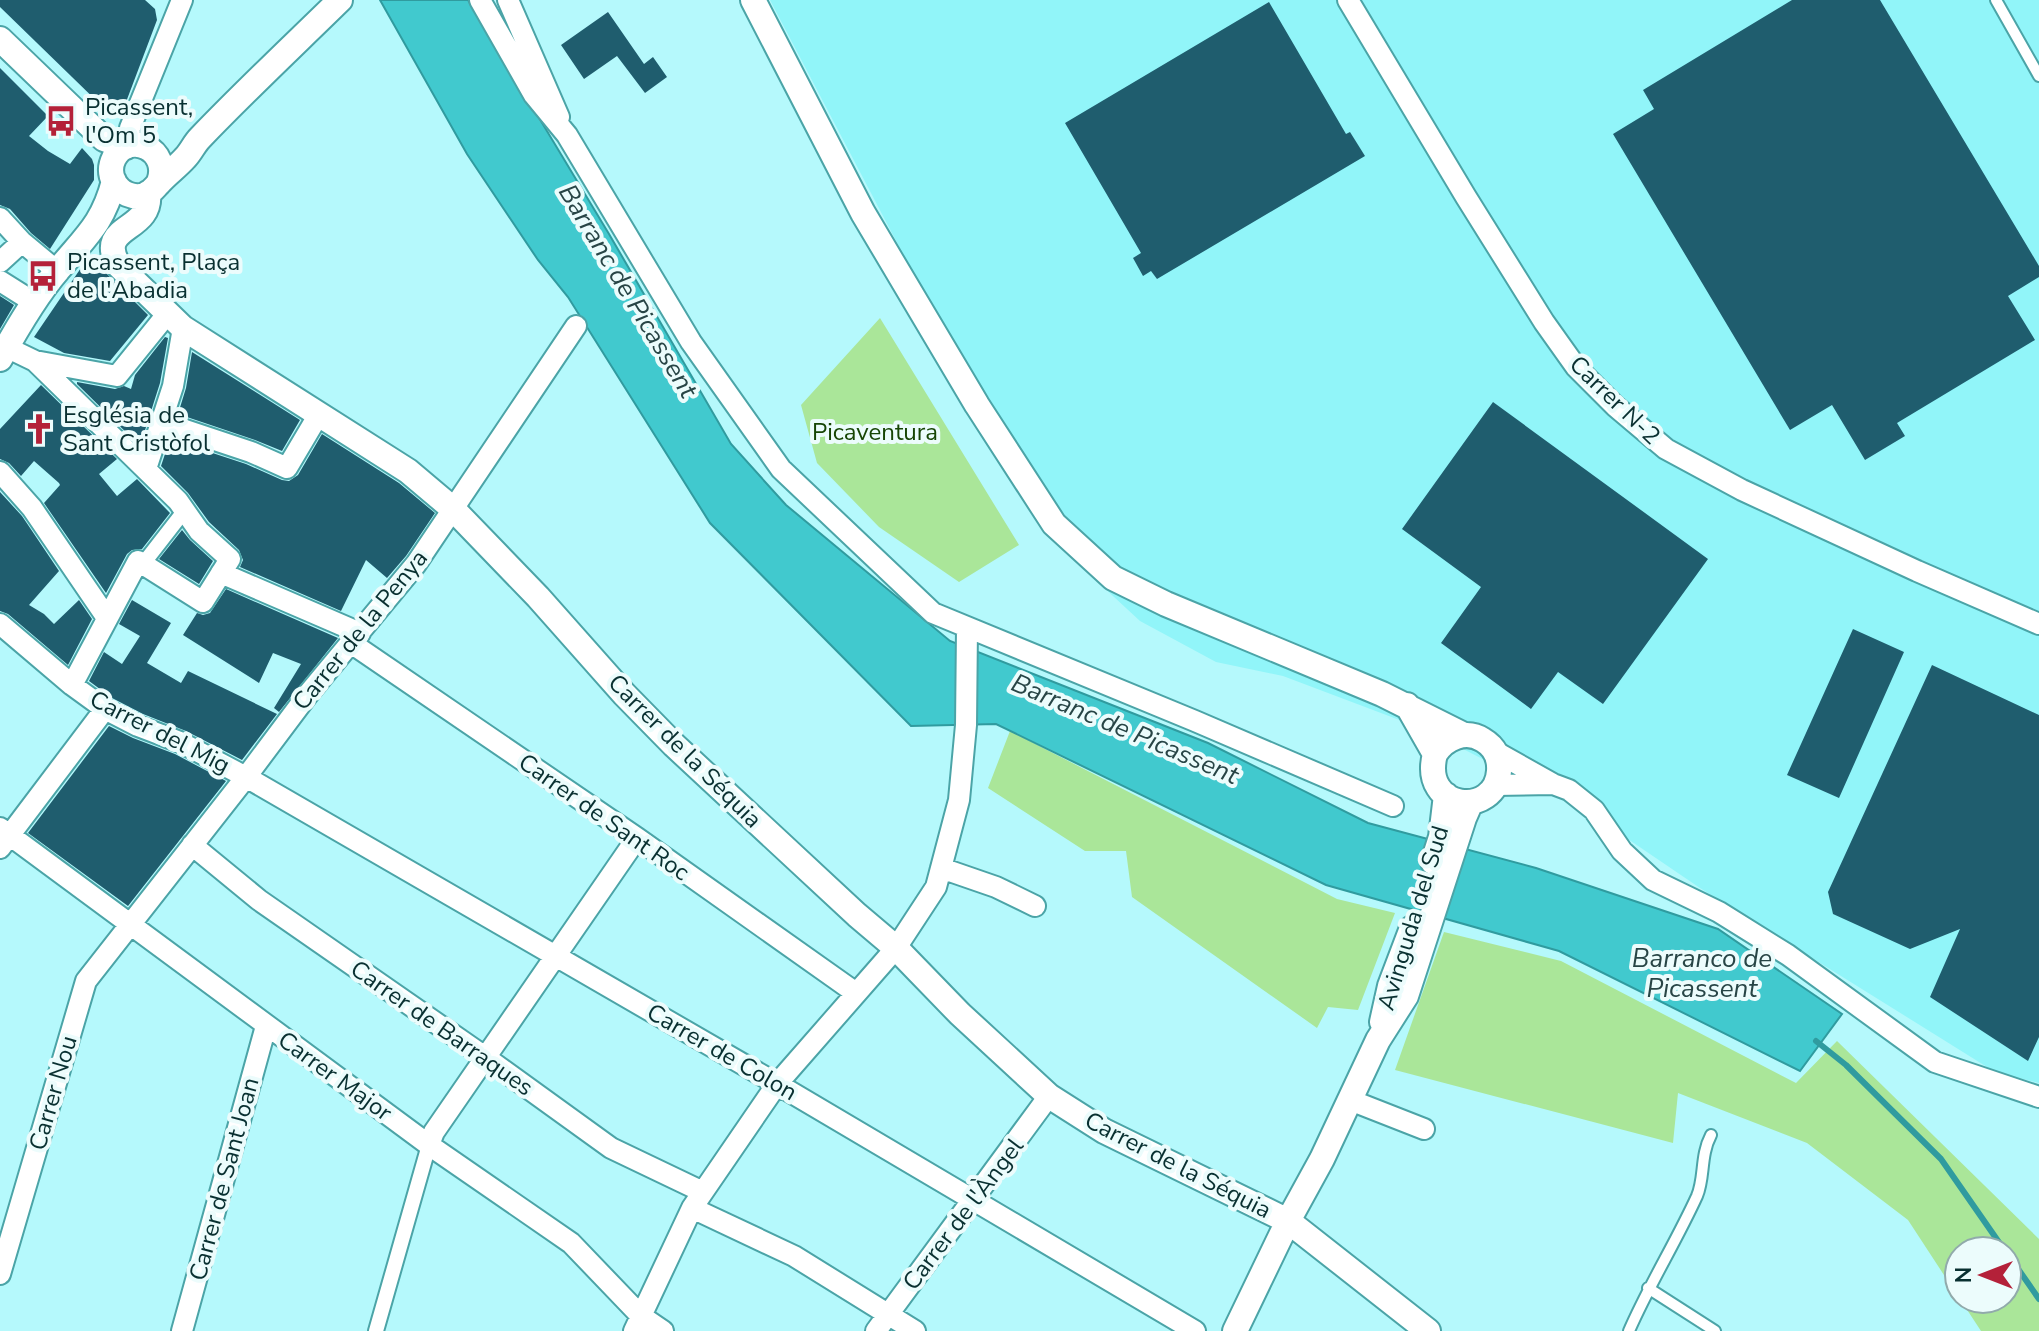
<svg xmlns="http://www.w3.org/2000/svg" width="2039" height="1331" viewBox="0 0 2039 1331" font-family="'Nunito Sans',sans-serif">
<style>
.built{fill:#91f5f9}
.green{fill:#aae699}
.water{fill:#41c9ce;stroke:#309b9f;stroke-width:2}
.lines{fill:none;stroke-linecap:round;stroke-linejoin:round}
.stream{stroke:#309b9f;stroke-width:6}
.building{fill:#1f5d6e}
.service-casing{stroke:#4ba4a7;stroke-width:14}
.pedestrian-casing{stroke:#4ba4a7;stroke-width:18}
.minor-casing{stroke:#4ba4a7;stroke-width:24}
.tertiary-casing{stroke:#4ba4a7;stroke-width:28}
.service{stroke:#fff;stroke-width:10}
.pedestrian{stroke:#fff;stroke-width:14}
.minor{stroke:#fff;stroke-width:20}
.tertiary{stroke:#fff;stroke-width:24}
.labels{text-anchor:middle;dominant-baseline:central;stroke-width:8;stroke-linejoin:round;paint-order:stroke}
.poi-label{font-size:24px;fill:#093031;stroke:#ecfcfc;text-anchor:start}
.street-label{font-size:24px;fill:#093031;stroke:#ecfcfc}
.park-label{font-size:24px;fill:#174505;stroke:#ecfcfc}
.water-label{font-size:26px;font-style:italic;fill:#284546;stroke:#ecfcfc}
</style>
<rect width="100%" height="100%" fill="#b5f9fc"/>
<path class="built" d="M770,0H2039V1083L1995,1072L1700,888L1594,816L1426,730L1283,676L1216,662L1140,621L1073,559L1001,446L950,344Z"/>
<path class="green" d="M880,318L1019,545L959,582L879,527L817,463L801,405Z
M1010,731L1337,899L1395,913L1358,1010L1328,1007L1317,1028L1132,897L1126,851H1085L988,788Z
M1444,932L1561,961L1796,1083L1837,1041L2039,1239V1331H1981L1960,1299H2007V1251H1959V1298L1908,1220L1807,1143L1678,1093L1673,1143L1395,1070Z"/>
<path class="water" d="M380,0H468L609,234L731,444L786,505L950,641L1208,743L1368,823L1536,868L1718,929L1842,1014L1800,1071L1559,951L1326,885L996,724L911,726L710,523L568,297L538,260L467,154Z"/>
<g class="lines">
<path class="stream" d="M1816,1041L1846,1065L1941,1159L2005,1251
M2007,1253L2039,1299"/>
</g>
<path class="building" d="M0,0H145L155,9L157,20L123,110L108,112L0,7Z
M1792,0H1880L2039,266V277L2008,296L2035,340L1897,423L1905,436L1865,460L1832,405L1790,430L1613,134L1654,109L1643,90Z
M1269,2L1346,134L1350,132L1365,156L1157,279L1151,271L1143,276L1133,258L1141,253L1065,123Z
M608,12L644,64L653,57L667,77L645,93L617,56L584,79L561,45Z
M0,68L48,116L29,136L48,151L70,164L82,148L92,159L94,165V180L50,249L31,233L10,209L0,205Z
M85,262L105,272L148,315L110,361L64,353L34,337Z
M0,296L14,305L0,329Z
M165,337L168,338L160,383L140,446L77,384V382L115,389L124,386L131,389L135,375Z
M192,352L300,420L282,451L255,440L178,414L186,388Z
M41,385L117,459L99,474L117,496L137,479L170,513L142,549L132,550L127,554L106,593L44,503L60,485L59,483L34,461L21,476L9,463L0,459V429Z
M1493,402L1708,559L1603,704L1558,672L1531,709L1441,643L1481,587L1402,529Z
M322,434L399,483L435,513L406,556L387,578L366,560L341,611L240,567L243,560L239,550L209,522L188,493L161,466L170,439L246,464L282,480L289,481L298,475Z
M0,492L22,516L59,571L29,605L44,614L54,624L79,600L92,619L68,665L8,614L0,611Z
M182,530L190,540L213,561L199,584L159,559Z
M226,589L338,638L279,712L274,708L301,664L273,653L259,683L183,635L197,613L203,615L210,613Z
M132,600L171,623L147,663L181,683L188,671L277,714L242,760L186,731L143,714L112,698L89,681L104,652L122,664L140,636L119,624Z
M1853,629L1904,652L1839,798L1787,775Z
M1932,665L2039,715V1037L2028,1061L1930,997L1960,929L1910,949L1833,914L1828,892Z
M109,726L133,738L175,754L226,781L128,906L28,833Z"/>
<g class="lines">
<defs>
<path id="service" d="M1996,0L2039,76
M1648,1288L1715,1331
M1629,1331C1649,1285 1676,1242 1697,1196C1705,1177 1700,1156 1711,1135"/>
<path id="pedestrian" d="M143,564L185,510
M376,1331L429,1145"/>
<path id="minor" d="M480,0L534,95L567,135L691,342L781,469L933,613L1195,721L1393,806
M508,0L559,117
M1348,0L1466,197L1544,322L1576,367L1615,406L1666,449L1742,490L1917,571L2039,624
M129,146L130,128L182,0
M0,218L22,242L57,271
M0,262L22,242
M0,281L35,303
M6,347L35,361L178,501L199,531L230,559L203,602L138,561L72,685
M35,361L117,376L168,313
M161,422L251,452L287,468L319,414
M146,469L173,386L183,328
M0,472L32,508L107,618
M221,573L360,633
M0,624L72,685L105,709L138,726L180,742L246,777L777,1084L1195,1331
M351,643L637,838L856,993
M1496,752L1553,784L1569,790L1594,810L1622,851L1653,880L1719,912L1788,955L1935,1062L2039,1097
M1495,785L1553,784
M0,828L429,1145L571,1243L641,1316L663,1331
M192,845L259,900L485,1057L611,1148L703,1192
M0,848L105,709
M941,868L996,887L1035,906
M1350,1100L1424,1129
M429,1145L434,1132L637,838
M692,1208L794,1256L915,1331
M0,1274L86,981L246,777L309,693L416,564L576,326
M182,1331L266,1026
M634,1331L692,1208L777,1084L896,948L936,887L959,800L966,725L967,628
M876,1331L1049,1096"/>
<path id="tertiary" d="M753,0L863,213L977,405L1054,524L1113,578L1166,604L1382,694L1464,735
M0,39L104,139L126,147
M159,182C171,150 129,130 114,158C110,166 110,174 114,182C120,193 133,199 145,195C152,192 154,188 159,183C167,174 177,167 185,158C191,152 194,144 200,138C245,91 293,46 340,0
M148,193C153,233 94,224 119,266L183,328L408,471L453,509L538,597L624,694L674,745L857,915L896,948L960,1014L1049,1096L1104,1131L1288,1221L1428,1331
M0,359C16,330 37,294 58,270C85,237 103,224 114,181
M1407,705L1435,754C1420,811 1496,818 1499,771C1500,758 1495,747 1483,740C1466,729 1445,738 1435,754
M1433,862L1441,837L1446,795
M1382,1022L1390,986L1412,928
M1235,1331L1288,1221L1322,1159L1378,1040L1406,996L1464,818L1471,802"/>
</defs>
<use href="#service" class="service-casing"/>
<use href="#pedestrian" class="pedestrian-casing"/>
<use href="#minor" class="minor-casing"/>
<use href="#tertiary" class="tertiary-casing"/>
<use href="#service" class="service"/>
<use href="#pedestrian" class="pedestrian"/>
<use href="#minor" class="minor"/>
<use href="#tertiary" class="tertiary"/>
</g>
<defs>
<symbol id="bus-bare" viewBox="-9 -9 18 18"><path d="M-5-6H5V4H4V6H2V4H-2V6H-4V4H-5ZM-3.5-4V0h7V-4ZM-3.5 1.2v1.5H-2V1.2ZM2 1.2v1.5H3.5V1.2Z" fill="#b42139" stroke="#ecfcfc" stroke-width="2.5" paint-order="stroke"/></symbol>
<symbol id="church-bare" viewBox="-9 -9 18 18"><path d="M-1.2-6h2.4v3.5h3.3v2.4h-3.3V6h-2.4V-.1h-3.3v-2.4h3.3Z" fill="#b42139" stroke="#ecfcfc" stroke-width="2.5" paint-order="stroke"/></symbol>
</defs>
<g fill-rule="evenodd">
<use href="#bus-bare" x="39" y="99" width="44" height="44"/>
<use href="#bus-bare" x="21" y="254" width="44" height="44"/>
<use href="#church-bare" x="17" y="407" width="44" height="44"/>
</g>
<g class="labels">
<g class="poi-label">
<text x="85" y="107">Picassent,<tspan x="85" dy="28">l'Om 5</tspan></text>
<text x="67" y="262">Picassent, Plaça<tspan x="67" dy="28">de l'Abadia</tspan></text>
<text x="63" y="415">Església de<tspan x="63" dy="28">Sant Cristòfol</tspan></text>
</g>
<g class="street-label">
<text transform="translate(1615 400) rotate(44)">Carrer N-2</text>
<text transform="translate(360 630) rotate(-51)">Carrer de la Penya</text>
<text transform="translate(160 732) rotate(27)">Carrer del Mig</text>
<text transform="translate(685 751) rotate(45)">Carrer de la Séquia</text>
<text transform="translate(604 817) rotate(35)">Carrer de Sant Roc</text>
<text transform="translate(1413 918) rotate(-73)">Avinguda del Sud</text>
<text transform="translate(442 1028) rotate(35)">Carrer de Barraques</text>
<text transform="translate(722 1052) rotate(30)">Carrer de Colon</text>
<text transform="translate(335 1076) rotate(36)">Carrer Major</text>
<text transform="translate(53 1093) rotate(-74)">Carrer Nou</text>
<text transform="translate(1178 1165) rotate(27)">Carrer de la Séquia</text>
<text transform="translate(224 1179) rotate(-75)">Carrer de Sant Joan</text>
<text transform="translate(963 1214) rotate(-53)">Carrer de l'Àngel</text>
</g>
<g class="park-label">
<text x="875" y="432">Picaventura</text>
</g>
<g class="water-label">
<text transform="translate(628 291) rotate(59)">Barranc de Picassent</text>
<text transform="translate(1125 729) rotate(23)">Barranc de Picassent</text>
<text x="1702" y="958">Barranco de<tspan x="1702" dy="30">Picassent</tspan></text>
</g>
</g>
<g transform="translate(1983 1275) rotate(270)"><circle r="38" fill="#ecfcfc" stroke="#91aaab" stroke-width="2"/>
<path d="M0-6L14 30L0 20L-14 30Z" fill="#b42139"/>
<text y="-12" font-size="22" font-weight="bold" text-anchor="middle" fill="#093031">N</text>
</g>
</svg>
